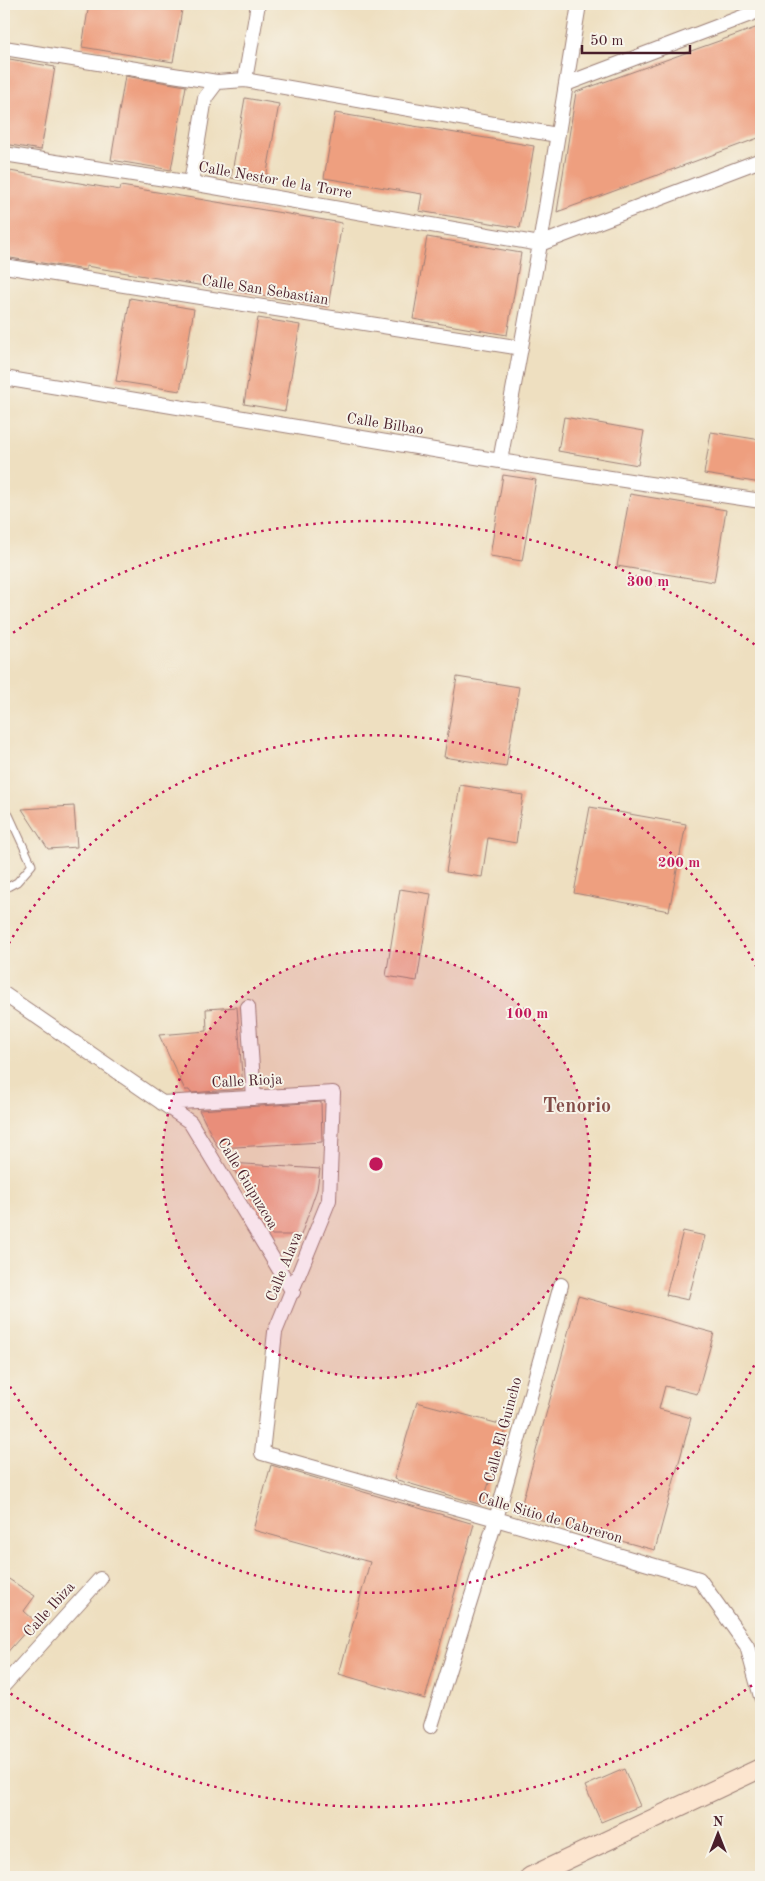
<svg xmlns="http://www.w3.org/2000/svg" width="765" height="1881" viewBox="0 0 765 1881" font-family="'Old Standard TT',serif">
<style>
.building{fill:#ee9f7f}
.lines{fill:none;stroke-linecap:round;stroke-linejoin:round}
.lane-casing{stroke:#9c7f76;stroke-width:9}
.street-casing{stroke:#9c7f76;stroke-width:16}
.secondary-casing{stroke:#9c7f76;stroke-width:21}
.lane{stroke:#fff;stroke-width:7}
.street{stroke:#fff;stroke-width:14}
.secondary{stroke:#fce5cf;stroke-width:19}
.ring{fill:none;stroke:#c2185b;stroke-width:2.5;stroke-dasharray:2.5 5}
.labels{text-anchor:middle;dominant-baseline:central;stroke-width:4;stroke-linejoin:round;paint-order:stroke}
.street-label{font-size:15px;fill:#4a1f2b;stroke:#f7f3e8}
.district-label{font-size:20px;font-weight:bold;fill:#834c48;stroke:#f7f3e8}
.centre{fill:#c2185b;stroke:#f7f3e8;stroke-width:2.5}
.ring-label{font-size:15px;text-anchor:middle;font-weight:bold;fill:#c2185b;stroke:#f7f3e8;stroke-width:4;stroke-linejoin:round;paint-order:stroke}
</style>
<rect width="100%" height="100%" fill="#f7f3e8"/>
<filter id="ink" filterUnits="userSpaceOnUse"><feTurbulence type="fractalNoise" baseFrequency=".02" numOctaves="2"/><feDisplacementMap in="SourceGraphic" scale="10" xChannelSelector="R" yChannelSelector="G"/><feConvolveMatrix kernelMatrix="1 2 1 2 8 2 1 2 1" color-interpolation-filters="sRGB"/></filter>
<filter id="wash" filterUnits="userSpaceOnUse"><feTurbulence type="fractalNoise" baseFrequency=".0096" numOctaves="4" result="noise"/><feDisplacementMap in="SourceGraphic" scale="20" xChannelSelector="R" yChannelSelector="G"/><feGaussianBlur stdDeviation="1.12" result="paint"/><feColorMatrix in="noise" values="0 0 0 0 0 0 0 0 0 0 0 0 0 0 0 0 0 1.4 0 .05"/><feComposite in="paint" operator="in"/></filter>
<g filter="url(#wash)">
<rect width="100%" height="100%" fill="#eedfc0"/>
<g id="blocks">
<path class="building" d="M89,4H183L173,62L82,47Z
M761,26V137L557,212L576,92Z
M4,58L55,67L41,150L4,144Z
M125,76L186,86L171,170L111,160Z
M245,98L279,104L265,184L231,178Z
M335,113L534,146L520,228L419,211L422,194L324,178Z
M4,170L120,190L121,186L342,223L328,307L86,266V270L4,257Z
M427,237L521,253L507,335L413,319Z
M130,298L194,309L180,391L116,381Z
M258,318L300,325L285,411L244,404Z
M564,417L644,431L638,465L558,451Z
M711,432L761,440V483L704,474Z
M503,475L536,480L522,561L490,556Z
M630,494L726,510L714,582L617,566Z
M457,677L519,687L506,767L444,757Z
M460,785L523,795L516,843L488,838L482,877L446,872Z
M74,806L77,847L48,849L22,809Z
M590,807L686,824L669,911L574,893Z
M400,889L431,894L417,981L386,976Z
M237,1007L243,1089L191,1093L189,1090H185L159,1035L207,1031L206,1009Z
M321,1102L322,1142L218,1148L199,1110Z
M230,1163L320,1169L317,1189L301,1235H272Z
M683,1231L705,1236L688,1300L666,1295Z
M578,1296L714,1333L697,1394L665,1386L659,1409L691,1418L655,1550L519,1514Z
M417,1402L507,1426L482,1505L394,1479Z
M271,1465L474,1524L425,1699L339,1674L370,1562L253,1530Z
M4,1576L35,1596L24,1611L35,1621L4,1656Z
M624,1769L640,1806L601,1822L585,1786Z"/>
</g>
</g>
<g filter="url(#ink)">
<use href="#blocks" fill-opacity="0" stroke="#9c7f76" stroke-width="1"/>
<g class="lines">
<defs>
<path id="lane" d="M4,889L17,882L32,865L9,815"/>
<path id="street" d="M4,48L217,82L245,80L557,135
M245,80L258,4
M566,84L761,10
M4,154L191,183L540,244L761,160
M191,183L205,98L217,82
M4,266L521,348
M4,378L500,461L761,501
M500,461L540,244L579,4
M4,994L190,1122L293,1292
M248,1007L254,1098
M162,1103L333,1093L329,1200L275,1332L262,1453L496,1519L699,1579L747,1646L761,1697
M4,1685L100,1579
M431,1726L496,1519L561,1285"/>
<path id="secondary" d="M530,1877L761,1768"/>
</defs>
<use href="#lane" class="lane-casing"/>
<use href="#street" class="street-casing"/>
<use href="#secondary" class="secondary-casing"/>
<use href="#lane" class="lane"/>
<use href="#street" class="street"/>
<use href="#secondary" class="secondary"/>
</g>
</g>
<circle cx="376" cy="1164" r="214" fill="#c2185b" fill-opacity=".12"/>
<g class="ring">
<circle cx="376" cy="1164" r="214"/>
<path d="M761 1352A428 428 0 0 1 5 1378M5 950A428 428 0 0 1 761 976"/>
<path d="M758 1681A643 643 0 0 1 7 1691M7 637A643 643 0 0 1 758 647"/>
</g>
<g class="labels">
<g class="street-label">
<text transform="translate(275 181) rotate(10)">Calle Nestor de la Torre</text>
<text transform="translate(265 291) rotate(9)">Calle San Sebastian</text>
<text transform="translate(385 425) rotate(9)">Calle Bilbao</text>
<text transform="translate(247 1082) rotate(-3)">Calle Rioja</text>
<text transform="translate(247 1184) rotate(59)">Calle Guipuzcoa</text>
<text transform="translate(285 1267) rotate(-68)">Calle Alava</text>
<text transform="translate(504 1430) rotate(-75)">Calle El Guincho</text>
<text transform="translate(550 1519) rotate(16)">Calle Sitio de Cabreron</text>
<text transform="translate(50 1610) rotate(-48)">Calle Ibiza</text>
</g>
<g class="district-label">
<text x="577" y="1107">Tenorio</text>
</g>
</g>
<circle cx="376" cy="1164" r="8" class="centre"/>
<g class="ring-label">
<text x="648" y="586">300 m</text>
<text x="679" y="867">200 m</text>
<text x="527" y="1018">100 m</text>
</g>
<rect width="765" height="1881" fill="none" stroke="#f7f3e8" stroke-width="20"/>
<g transform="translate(718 1834)" stroke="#f7f3e8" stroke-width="4" paint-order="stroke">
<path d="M0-4L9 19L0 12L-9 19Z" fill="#4a1f2b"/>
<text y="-8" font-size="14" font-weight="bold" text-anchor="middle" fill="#4a1f2b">N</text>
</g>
<path d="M582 45v8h108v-8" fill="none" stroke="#4a1f2b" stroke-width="2.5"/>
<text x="590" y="45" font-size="15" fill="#4a1f2b" stroke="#f7f3e8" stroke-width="4" paint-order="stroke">50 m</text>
</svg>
